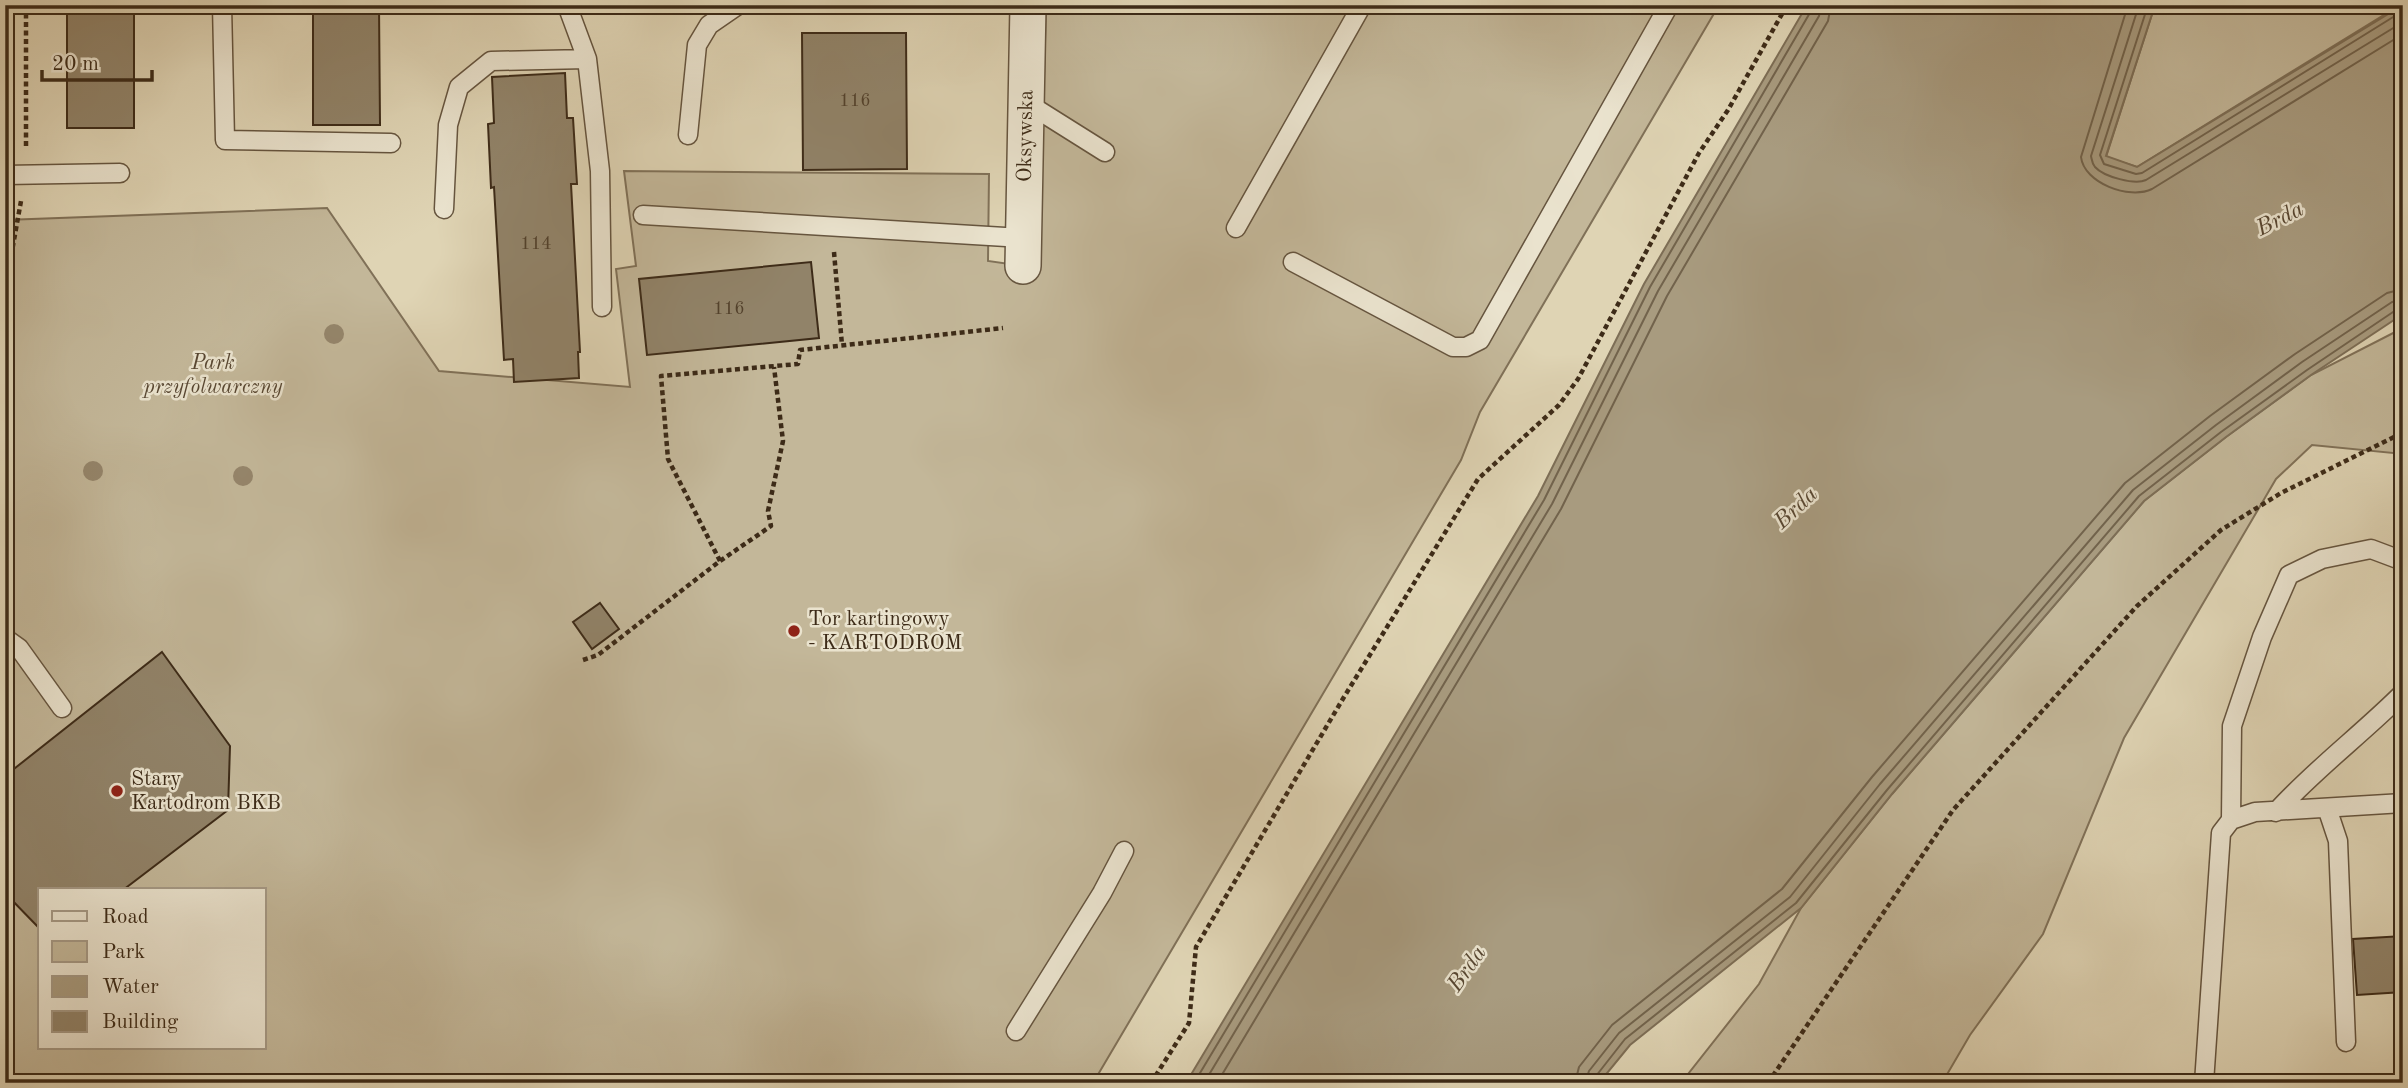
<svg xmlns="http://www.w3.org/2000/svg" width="2408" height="1088" viewBox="0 0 2408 1088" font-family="'Old Standard TT',serif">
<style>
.green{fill:#c3b799;stroke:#807158;stroke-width:2;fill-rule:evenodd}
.water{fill:#a89b7f;stroke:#7d6e56;stroke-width:2}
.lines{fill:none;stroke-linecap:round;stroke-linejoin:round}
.shore{stroke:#72634c;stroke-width:2}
.building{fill:#918369;stroke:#3d2b18;stroke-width:2}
.lane-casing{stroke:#66553f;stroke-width:21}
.street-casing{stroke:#66553f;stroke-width:38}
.path{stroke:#3d2b18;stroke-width:4.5;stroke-dasharray:5 3.5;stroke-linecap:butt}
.lane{stroke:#eae3ce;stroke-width:18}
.street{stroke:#eae3ce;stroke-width:35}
.tree{fill:#95866c}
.poi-dot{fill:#8f2418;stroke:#eae3ce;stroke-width:2.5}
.labels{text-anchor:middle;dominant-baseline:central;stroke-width:5;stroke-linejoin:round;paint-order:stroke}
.number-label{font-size:18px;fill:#52412c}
.street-label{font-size:21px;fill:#3d2b18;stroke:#eae3ce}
.park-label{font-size:21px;font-style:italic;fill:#584732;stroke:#eae3ce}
.poi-label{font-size:21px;fill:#3d2b18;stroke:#eae3ce;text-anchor:start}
.water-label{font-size:23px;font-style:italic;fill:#584732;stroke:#eae3ce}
</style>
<rect width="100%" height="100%" fill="#dfd4b4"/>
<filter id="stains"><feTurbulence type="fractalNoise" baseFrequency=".00286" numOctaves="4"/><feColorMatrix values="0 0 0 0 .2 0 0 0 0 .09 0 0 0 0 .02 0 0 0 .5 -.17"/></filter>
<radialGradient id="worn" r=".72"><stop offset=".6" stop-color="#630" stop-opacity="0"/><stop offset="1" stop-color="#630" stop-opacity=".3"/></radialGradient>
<path class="green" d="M1046,5H1719L1480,412L1461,460L1093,1083H5V220L327,208L439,371L630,387L616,269L636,266L624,171L989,174L988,261L1023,266H1039ZM40,890H264V1048H40Z
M2155,5H2400L2137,167L2106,157Z
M2403,328V454L2312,445L2276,479L2124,738L2043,934L1970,1035L1942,1083H1681L1759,984L1801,908L1892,794L2144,501L2226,437L2311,375Z"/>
<path class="water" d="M1807,5H2155L2106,156L2137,167L2403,5V314L2311,375L2226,437L2144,501L1892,794L1801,908L1630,1045L1599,1083H1186L1538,496L1644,284Z"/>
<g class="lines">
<path class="shore" d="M2128,5L2081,157C2084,183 2129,200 2152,189L2403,34
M2139,5L2091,156C2092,161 2092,163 2095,167C2104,177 2135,185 2146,180L2403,22
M2148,5L2100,155L2104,164L2136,174L2142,173L2398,14L2402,5
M1194,1083L1544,500L1650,287L1811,11L1812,5
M1204,1083L1552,504L1658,291L1819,16L1821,5
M1217,1083L1561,509L1667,296L1828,21L1831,5
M1575,1083L1579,1067L1612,1025L1782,889L1872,777L2125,483L2210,416L2295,354L2387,293L2403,289
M1585,1083L1589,1071L1619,1033L1790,897L1880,784L2133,490L2216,425L2302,362L2392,302L2403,300
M1594,1083L1596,1076L1625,1039L1796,903L1887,790L2139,496L2221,432L2307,370L2396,310L2403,309"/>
</g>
<path class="building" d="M67,5H134V128H67Z
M313,5H379L380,125H313Z
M802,33H906L907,169L803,170Z
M565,73L567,118H573L577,184H571L580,352H578L579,378L514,382L513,359L504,360L494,187L491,188L488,124L494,123L492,77Z
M811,262L819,338L647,355L639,279Z
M600,603L619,629L592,649L573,622Z
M162,652L230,746L228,810L123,890H40V929L5,893V776Z
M2403,936V992L2357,995L2353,939Z
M2400,1012H2403V1083H2393Z"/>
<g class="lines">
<defs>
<path id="lane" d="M222,5L225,140L391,143
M567,5L587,59L600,171L602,307
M1027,103L1105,152
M688,135L697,45L709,25L738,5
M5,175L120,173
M444,209L448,125L459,87L491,61L587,59
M643,215L1023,238
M1236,228L1362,5
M1293,262L1453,347H1466L1480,340L1669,5
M5,638L19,648L62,708
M2327,808L2338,841L2346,1042
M2276,812C2315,769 2362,734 2403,693
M2231,820L2232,726L2262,637L2289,575L2322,559L2371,549L2403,561
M1016,1031L1102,893L1124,851
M2204,1083L2221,833L2231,820L2255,812L2403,803"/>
<path id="street" d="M1023,266L1028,5"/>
</defs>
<use href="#lane" class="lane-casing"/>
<use href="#street" class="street-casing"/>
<path class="path" d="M26,5V147
M834,252L842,345
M5,271L9,268L21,201
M2394,437L2403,445
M720,561L668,459L661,376L798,364L800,350L1003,328
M583,660L598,655L720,561L771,526L768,511L783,441L774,367
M1151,1083L1189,1023L1196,947L1344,697L1478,479L1559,405L1578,379L1699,153L1728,110L1787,5
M1768,1083L1953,810L2137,606L2221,530L2281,493L2394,437L2403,430"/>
<use href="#lane" class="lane"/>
<use href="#street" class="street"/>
</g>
<g class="tree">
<circle cx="334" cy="334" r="10"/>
<circle cx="93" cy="471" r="10"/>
<circle cx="243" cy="476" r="10"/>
</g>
<g class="poi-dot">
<circle cx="794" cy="631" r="7"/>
<circle cx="117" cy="791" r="7"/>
</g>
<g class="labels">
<g class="number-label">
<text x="855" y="101">116</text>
<text x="536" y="244">114</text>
<text x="729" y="309">116</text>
</g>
<g class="street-label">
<text transform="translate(1026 136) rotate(-89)">Oksywska</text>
</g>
<g class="park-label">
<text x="213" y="363">Park<tspan x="213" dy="24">przyfolwarczny</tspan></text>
</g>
<g class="poi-label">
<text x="808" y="619">Tor kartingowy<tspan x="808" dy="24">- KARTODROM</tspan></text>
<text x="131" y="779">Stary<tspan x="131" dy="24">Kartodrom BKB</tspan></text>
</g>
<g class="water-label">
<text transform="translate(2280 219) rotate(-27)">Brda</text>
<text transform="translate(1796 508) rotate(-43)">Brda</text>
<text transform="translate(1467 969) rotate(-55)">Brda</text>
</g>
</g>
<rect width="2408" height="1088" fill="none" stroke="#dfd4b4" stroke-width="28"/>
<rect x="7" y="7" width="2394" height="1074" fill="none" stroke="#3d2b18" stroke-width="3.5"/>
<rect x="14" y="14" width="2380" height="1060" fill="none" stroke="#3d2b18" stroke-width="2"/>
<rect x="38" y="888" width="228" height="161" fill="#eae3ce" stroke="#a59985" stroke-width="2"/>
<rect x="52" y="911" width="35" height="10" fill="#eae3ce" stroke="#a59985" stroke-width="2"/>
<text x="102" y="923" font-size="21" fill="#3d2b18">Road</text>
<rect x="52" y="941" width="35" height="21" fill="#c3b799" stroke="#a59985" stroke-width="2"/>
<text x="102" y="958" font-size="21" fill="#3d2b18">Park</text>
<rect x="52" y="976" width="35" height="21" fill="#a89b7f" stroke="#a59985" stroke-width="2"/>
<text x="102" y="993" font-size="21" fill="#3d2b18">Water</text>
<rect x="52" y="1011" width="35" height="21" fill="#918369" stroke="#a59985" stroke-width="2"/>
<text x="102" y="1028" font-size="21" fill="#3d2b18">Building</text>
<path d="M42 70v10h110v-10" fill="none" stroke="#3d2b18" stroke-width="3.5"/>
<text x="52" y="70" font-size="21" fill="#3d2b18" stroke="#eae3ce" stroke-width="5" paint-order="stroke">20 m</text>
<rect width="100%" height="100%" filter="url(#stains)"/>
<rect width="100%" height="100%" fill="url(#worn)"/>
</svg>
